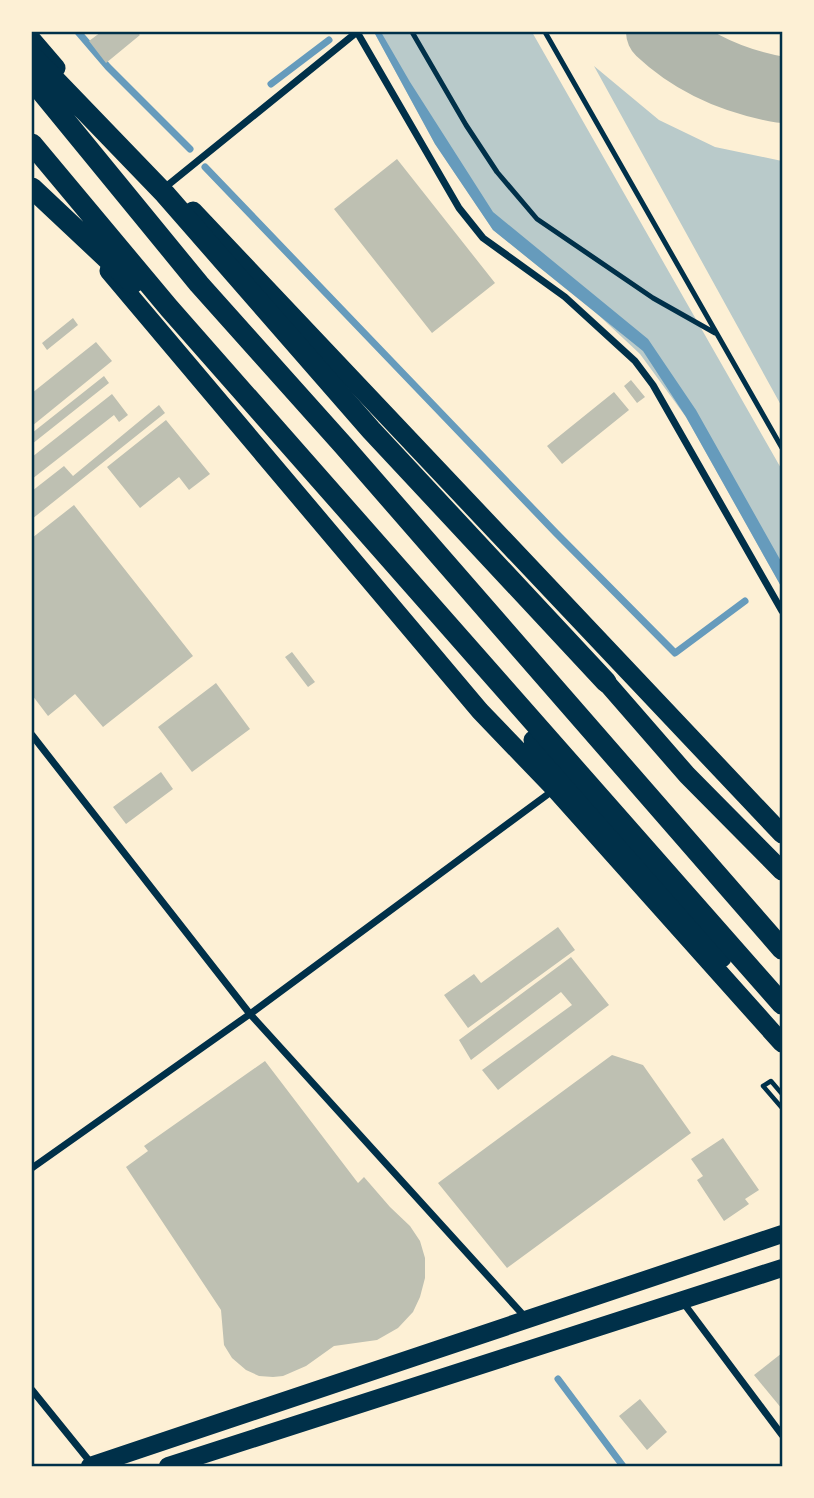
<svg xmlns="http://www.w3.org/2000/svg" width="814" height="1498" viewBox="0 0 814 1498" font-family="'Titillium Web',sans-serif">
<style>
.green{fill:#b9caca}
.water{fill:#669bbc}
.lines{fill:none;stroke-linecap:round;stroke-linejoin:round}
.stream{stroke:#669bbc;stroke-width:7}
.taxiway{stroke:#b1b6ab;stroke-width:66}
.building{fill:#bec0b2}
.path{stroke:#003049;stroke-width:4.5}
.service{stroke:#003049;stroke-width:5}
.minor{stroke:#003049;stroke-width:7}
.primary{stroke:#003049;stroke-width:18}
.trunk{stroke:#003049;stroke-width:19}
.motorway{stroke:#003049;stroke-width:21}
.neatline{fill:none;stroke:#003049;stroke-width:2.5}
</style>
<rect width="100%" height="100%" fill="#fdf0d5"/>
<path class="green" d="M374,32H532L782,470V588L686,417L640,354L593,310L493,230L435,144Z
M594,66L659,120L715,147L782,161V407Z"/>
<path class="water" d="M374,32H381L410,82L493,212L648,339L696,410L782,563V588L686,417L643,351L493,230L435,144Z"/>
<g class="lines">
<path class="stream" d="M78,32L108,67L190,149
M271,84L329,40
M205,167L556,533L675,653L745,601
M558,1379L623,1466"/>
<path class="taxiway" d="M659,32C694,65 736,82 782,90"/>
</g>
<path class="building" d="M101,32H110L112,34L116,32H137L140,35L106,63L89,41Z
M397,159L495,283L432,333L334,209Z
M73,318L78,325L47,350L42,343Z
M96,342L112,361L32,426V393Z
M104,376L109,383L32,444V433Z
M631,380L645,397L637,403L624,386Z
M614,392L629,410L562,464L547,446Z
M112,394L128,415L119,422L114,415L32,479V457Z
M159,405L165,413L32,519V491L64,466L73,476Z
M166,420L210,474L189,490L179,477L140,508L107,467Z
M74,505L193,656L103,727L75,694L48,716L32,695V538Z
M292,652L315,682L308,687L285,657Z
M216,683L250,729L192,772L158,727Z
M161,772L173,789L126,824L113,807Z
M558,927L575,950L468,1028L444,995L474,974L481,983Z
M571,957L609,1005L498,1090L482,1070L572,1005L561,992L471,1060L459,1040Z
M612,1055L643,1065L691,1133L507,1268L438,1183Z
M265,1061L358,1183L364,1177L390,1207L410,1226L420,1241L425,1258V1278L420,1297L413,1312L398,1328L377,1340L334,1346L306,1366L283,1376L273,1377L259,1376L246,1370L232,1358L224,1345L221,1310L126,1167L148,1151L144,1146Z
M723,1138L759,1190L745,1199L749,1204L724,1221L697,1180L703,1176L691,1159Z
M782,1353V1409L754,1375Z
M640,1399L667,1432L647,1450L619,1416Z"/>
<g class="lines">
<path class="path" d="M782,1094L771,1081L763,1086L782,1108"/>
<path class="service" d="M412,32L466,125L497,172L537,219L653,298L715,333
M545,32L782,448"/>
<path class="minor" d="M357,32L459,208L483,238L565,297L635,361L653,385L782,611
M168,185L357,32
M32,735L250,1014L526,1318
M32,1168L250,1014L555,789
M682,1301L782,1435
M32,1390L91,1463"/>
<path class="primary" d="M90,1466C321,1390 551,1310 782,1234
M168,1466L782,1268"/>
<path class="trunk" d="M32,40L56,68
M193,211L782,834
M109,271L480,711L555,789L782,1043
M606,682L687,775L782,871
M533,740L687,912L722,958"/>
<path class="motorway" d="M32,56L165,194L371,430L606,682
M32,80L199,284L343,445L782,949
M32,144L169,308L782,1004
M32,188L133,283"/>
</g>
<rect width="814" height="1498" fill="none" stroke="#fdf0d5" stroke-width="66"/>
<rect x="33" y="33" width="748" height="1432" class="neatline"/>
</svg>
